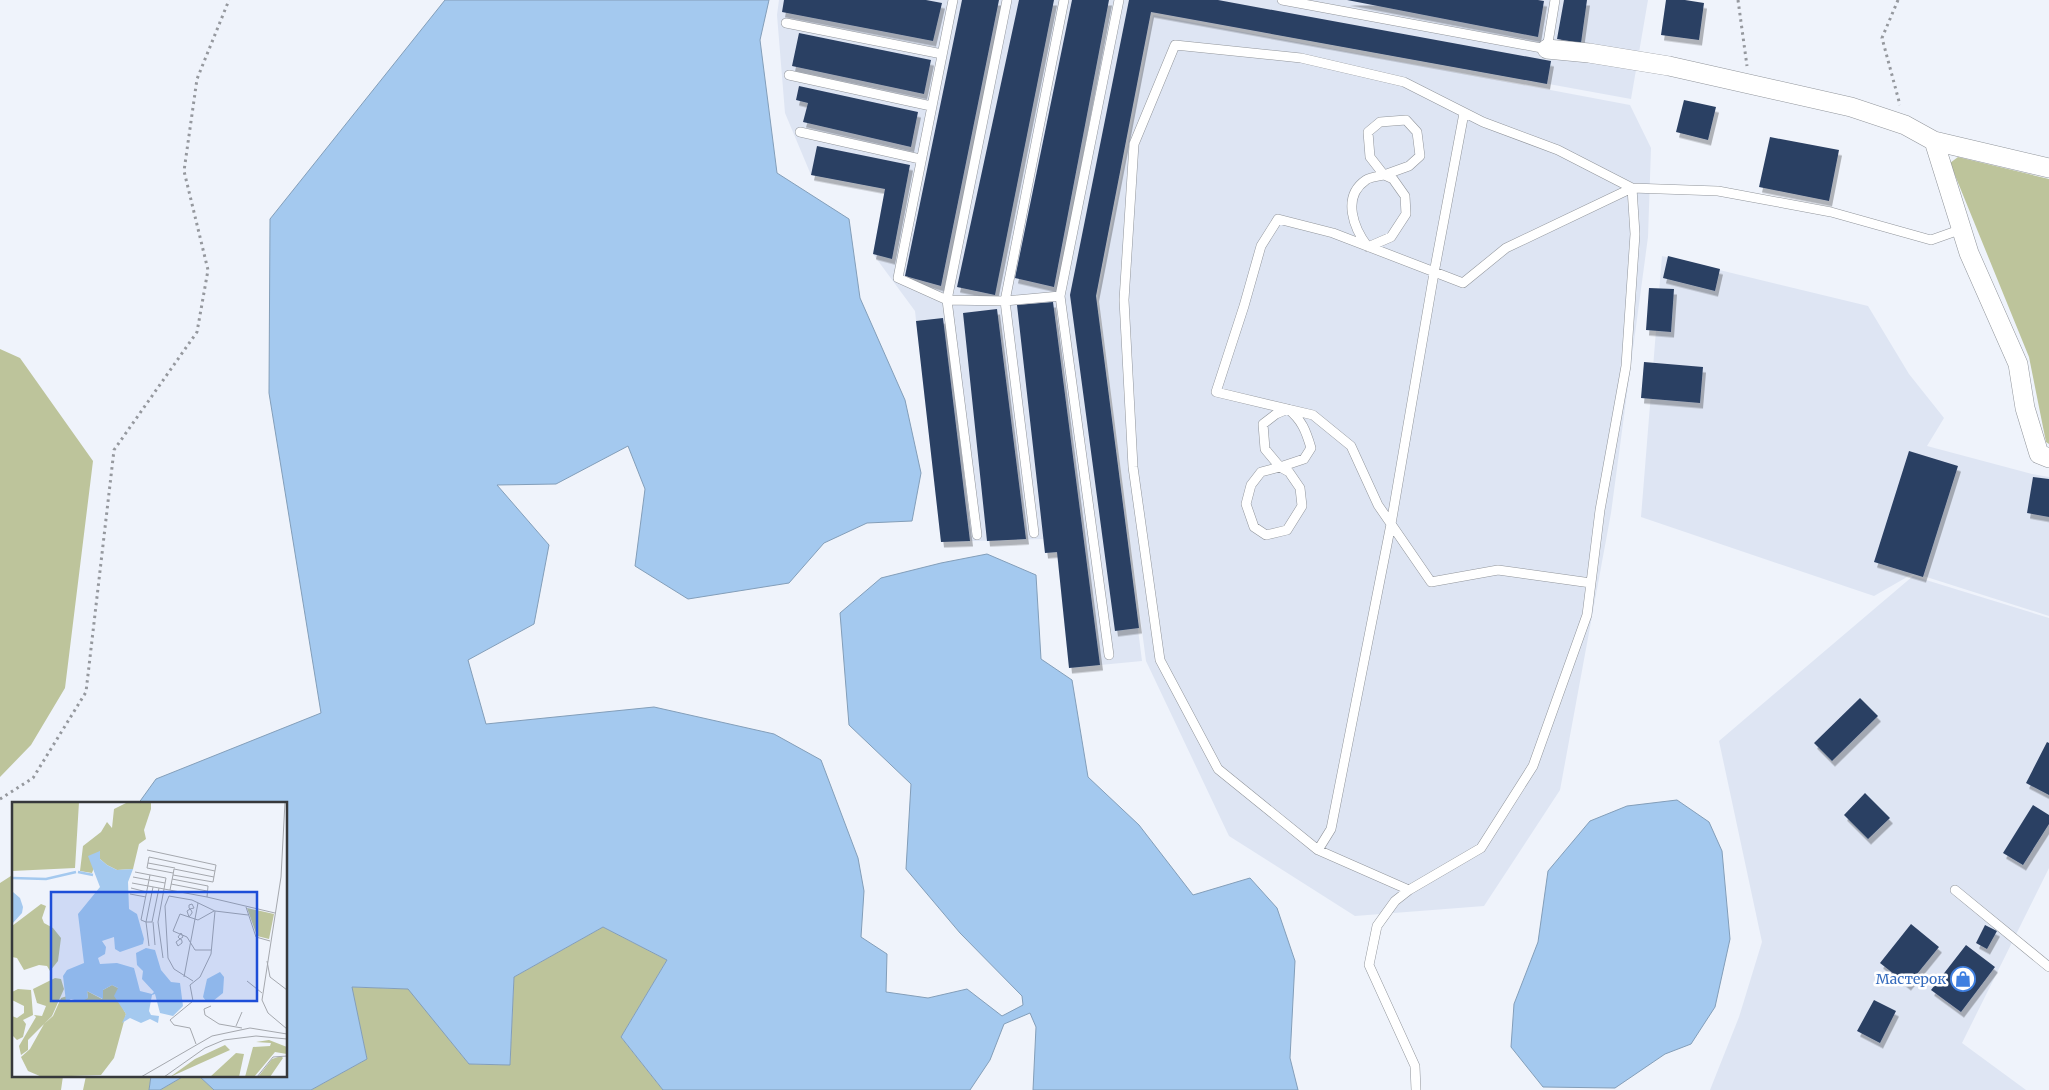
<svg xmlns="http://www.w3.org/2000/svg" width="2049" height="1090" viewBox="0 0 2049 1090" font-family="Merriweather,serif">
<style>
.built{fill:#dee5f3}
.green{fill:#bdc49b}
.water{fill:#a4c9ef;stroke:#839eb9}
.building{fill:#2c4063;filter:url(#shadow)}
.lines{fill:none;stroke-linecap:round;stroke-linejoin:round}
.service-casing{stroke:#91959b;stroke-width:10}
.minor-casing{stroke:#91959b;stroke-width:20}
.path{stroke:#95989e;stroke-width:3;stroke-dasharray:2.5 4;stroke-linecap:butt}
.service{stroke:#fff;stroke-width:9}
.minor{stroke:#fff;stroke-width:19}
.labels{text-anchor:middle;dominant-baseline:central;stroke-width:5;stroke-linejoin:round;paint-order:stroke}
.shop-label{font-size:14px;fill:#366cbe;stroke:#fff;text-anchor:end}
.inset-river{fill:none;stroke:#a4c9ef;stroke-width:2.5}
.inset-road{fill:none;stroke:#a5a8ae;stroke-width:1}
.view{fill:#1d4ed8;fill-opacity:0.15;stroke:#1d4ed8;stroke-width:2.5}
.inset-edge{fill:none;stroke:#36383b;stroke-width:2.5}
</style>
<defs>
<filter id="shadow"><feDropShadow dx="3" dy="5.5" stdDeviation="0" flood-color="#0004"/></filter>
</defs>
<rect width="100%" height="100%" fill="#eff3fb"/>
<path class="built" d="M779,0H1648L1631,99L1151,12L1096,296L1142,661L1069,668L1057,553H1045L1043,539L941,542L915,311L873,254L885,189L811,175L785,113L777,15Z
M1153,15L1630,105L1651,148L1648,237L1611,513L1560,790L1484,906L1355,916L1229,836L1146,661L1098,296Z
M1662,256L1868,306L1909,374L1944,418L1927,446L2032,474L2049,477V616L1914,573L1874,596L1641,517Z
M1913,576L2049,618V868L1962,1043L2026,1090H1710L1739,1017L1762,942L1719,741Z"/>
<path class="green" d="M1958,157L2049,179V444L2046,442L2029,357L1950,163Z
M0,349L20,358L93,461L65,688L31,745L0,777Z
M14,874V1076H63L61,1090H0V883Z
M603,927L667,960L621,1037L663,1090H311L367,1059L351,987L409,989L469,1064L510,1065L514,977Z
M86,1076H151L149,1090H83Z
M184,1076H199L214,1090H160Z"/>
<path class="water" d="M445,0H769L760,40L777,173L849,219L860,298L905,400L921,473L912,521L867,523L824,543L789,583L688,599L635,566L645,489L628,446L556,484L497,485L549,545L534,624L468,660L486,724L654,707L774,734L821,760L858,858L864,891L861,937L887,954L886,992L928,998L967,989L1002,1016L1023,1005L1022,996L960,933L906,869L911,784L849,725L840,613L881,578L941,563L987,554L1036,575L1041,659L1072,680L1088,777L1139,825L1193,895L1250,878L1277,908L1295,961L1290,1058L1298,1090H1033L1036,1027L1030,1013L1004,1024L990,1060L970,1090H663L621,1037L667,960L603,927L514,977L510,1065L469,1064L408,989L352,987L367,1059L311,1090H214L199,1076H286V804H138L156,779L321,713L269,393L270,219Z
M1677,800L1709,822L1722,851L1730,939L1715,1007L1691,1044L1665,1054L1615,1088L1543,1087L1511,1047L1514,1004L1538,942L1548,871L1590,821L1627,806Z
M151,1076H184L160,1090H149Z"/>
<path class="building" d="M784,0H926L942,3L933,41L782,12Z
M962,0H999L941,286L905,276Z
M1019,0H1054L995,295L957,287Z
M1072,0H1109L1054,287L1015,278Z
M1129,0H1218L1551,61L1547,84L1151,12L1096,296L1139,628L1115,631L1070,295Z
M1347,0H1538L1544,1L1538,37Z
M1564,0H1587L1581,43L1557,39Z
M1666,0H1685L1704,3L1699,40L1661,35Z
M799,33L931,60L924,94L792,66Z
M799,86L918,112L911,147L803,122L808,103L796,100Z
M1684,100L1716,107L1708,140L1676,132Z
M1770,137L1839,150L1829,201L1759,187Z
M817,146L910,165L892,259L873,254L885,189L811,175Z
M1668,256L1720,269L1715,291L1663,278Z
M1649,288L1674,289L1671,332L1646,330Z
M1053,302L1100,665L1069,668L1057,552L1045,553L1017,305Z
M997,309L1026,539L987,541L963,313Z
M943,318L970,541L941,542L916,321Z
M1644,362L1703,367L1700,403L1641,398Z
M1909,451L1958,466L1923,577L1874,562Z
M2033,477L2049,479V517L2027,513Z
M1860,698L1878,716L1832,761L1814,743Z
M2047,742L2049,743V795L2026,783Z
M1865,793L1890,818L1868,839L1844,815Z
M2033,805L2049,815V824L2023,865L2003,853Z
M1911,924L1939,947L1908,985L1880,963Z
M1985,925L1997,931L1987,949L1976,943Z
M1966,945L1995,967L1961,1012L1931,990Z
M1874,1000L1896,1011L1880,1043L1857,1031Z"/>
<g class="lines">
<defs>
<path id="service" d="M953,0L898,278L947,300L1007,0
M1282,0L1547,49L1555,0
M786,23L942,54
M789,75L931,106
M800,132L920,159
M1384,175C1379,176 1370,177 1366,180C1341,197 1354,229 1368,247L1391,237L1406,214L1405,196L1393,179L1384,175L1370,157L1368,132L1380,122L1406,120L1417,132L1420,156L1409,166L1384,175
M1280,467L1261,472L1251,485L1246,504L1254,527L1266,535L1287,530L1302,506L1300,488L1289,472L1280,467L1265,449L1263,424L1276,414L1288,409C1302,420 1306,431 1311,448L1304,459L1280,467
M1034,533L1005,301L1060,296
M977,535L947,300L1005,301L1064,0
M1591,583L1498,570L1431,582L1378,505L1351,446L1313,415L1216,392L1244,306L1261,246L1278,219L1333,233L1463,283L1506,248L1632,188
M1109,655L1060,296L1119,0
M1318,850L1331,829L1391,524L1434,273L1464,113
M1409,890L1318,850L1218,769L1160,660L1133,467L1124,300L1134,144L1175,45L1301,58L1404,82L1483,122L1558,150L1632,188
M1955,890L2049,967
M1416,1090L1415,1066L1369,965L1377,926L1395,901L1409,890L1481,848L1533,766L1587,615L1600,510L1626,366L1635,234L1632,188L1718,191L1831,212L1931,240L1962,229"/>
<path id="minor" d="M1547,49L1589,53L1669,66L1851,107L1905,125L1934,141L2049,168
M1934,141L1969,253L2018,364L2025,408L2039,454L2049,458"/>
</defs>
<use href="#service" class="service-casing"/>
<use href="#minor" class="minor-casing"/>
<path class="path" d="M1738,0L1747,66
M1898,0L1882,38L1900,105
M0,799L33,778L86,692L114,450L197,332L208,270L184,171L197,79L229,0"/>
<use href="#service" class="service"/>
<use href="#minor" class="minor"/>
</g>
<defs>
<symbol id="shop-ring" viewBox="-11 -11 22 22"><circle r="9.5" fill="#fff" stroke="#3f7fe0" stroke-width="1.5"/><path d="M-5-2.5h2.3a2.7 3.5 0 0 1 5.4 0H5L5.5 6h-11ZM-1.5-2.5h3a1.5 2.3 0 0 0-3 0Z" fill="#3f7fe0"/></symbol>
</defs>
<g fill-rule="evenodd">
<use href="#shop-ring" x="1949" y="965" width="28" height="28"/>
</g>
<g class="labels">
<g class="shop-label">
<text x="1946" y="979">Мастерок</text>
</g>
</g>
<g transform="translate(12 802)">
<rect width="275" height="275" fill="#eff3fb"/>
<path d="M0,0H67L63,66L0,69ZM116,0H139V7L132,28L134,37L127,42L121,67L105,68L95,63L88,57V49L80,71L68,69L71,44L89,30L95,20L100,26L102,7ZM29,102L34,104L30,116L32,121L41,126L49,136L46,159L38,169L35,164L27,163L12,168L5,156L0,155V124ZM235,106L262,112L257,137L245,134ZM43,176L49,177L52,187L40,214L16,238V248L9,253L7,244L24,215L22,213L30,214L34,204L25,201L21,187ZM100,183L106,186L109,203L114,212L102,256L89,273L30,275L16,269L9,255L18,247L32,222L41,214L49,196L55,194L54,199L76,196L75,189L90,197L91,188ZM6,187L19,188L21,213L11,218L14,222L11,235L5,238L0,233V214L5,216L12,211V204L0,198V190ZM257,238L275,245V252L263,250L242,275H233L241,245L258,244L259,241L244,240ZM213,243L218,248L158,275L183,257ZM224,251L232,252L227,275H198ZM269,254L271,256L258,275H246L260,257Z" fill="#bdc49b"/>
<path d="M88,49V57L95,63L105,68L121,67L116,80L117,107L125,112L132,137L131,142L108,150L103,147L102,135L90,139L94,145L93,152L86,156L88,162L105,161L122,166L128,189L140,192L142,190L130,177L131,169L125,163L124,151L134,146L143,148L149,168L159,180L168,181L171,204L161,214L148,211L143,192L140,193L137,209L139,213L147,214L146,221L138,217L129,221L118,216L110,221L114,212L102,194L106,186L100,183L91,188V197L75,189L76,196L69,200L59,197L54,200L51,174L55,168L72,161L66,112L88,85L76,54ZM1,90L8,96L11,105L10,111L0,122ZM208,170L212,175L211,191L201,199H194L191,195L195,177Z" fill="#a4c9ef"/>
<path class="inset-river" d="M66,70L81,73M0,76L34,77L64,70"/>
<path class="inset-road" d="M273,0L269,75L250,198L256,211L275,227M135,48L204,63L201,80L161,73L158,88M136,61L163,66M123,70L154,76L152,87L147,86L140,120H134L137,144M161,71L135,66L137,55L203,69M161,73L162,67L202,75M121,75L153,81M120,81L147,86M159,82L195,89M119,86L135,90M118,92L134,95M195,95L263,111M234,105L244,135L258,139M178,107L175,109L177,115L180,111V110L179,108L177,106V103L180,102L182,106L178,107M134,120L129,118L138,73M134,120L141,85M141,120L143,143M168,137L164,140L166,144L170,141V139L169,137H168L166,135L169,131L171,135L168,137M199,148H183L175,135L161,129L168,112L186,118L202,109M151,156L146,120L152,87L195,95L196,84L160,77M255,159L258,175L275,188M172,175L186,101M181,179L162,167L156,156L153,104L157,94L180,98L203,109M235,179L250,191M199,204L192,207L193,213L207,222L230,226M224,224L230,210M184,242L178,226L162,223L158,218L181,199L178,183L188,175L199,152L203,109L236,113M129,275L200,234L238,226L275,232M152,275L193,246L212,238L244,234L275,237M245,275L261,255L275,254"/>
<path class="view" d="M39,90H245V199H39Z"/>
<rect width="275" height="275" class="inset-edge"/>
</g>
</svg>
